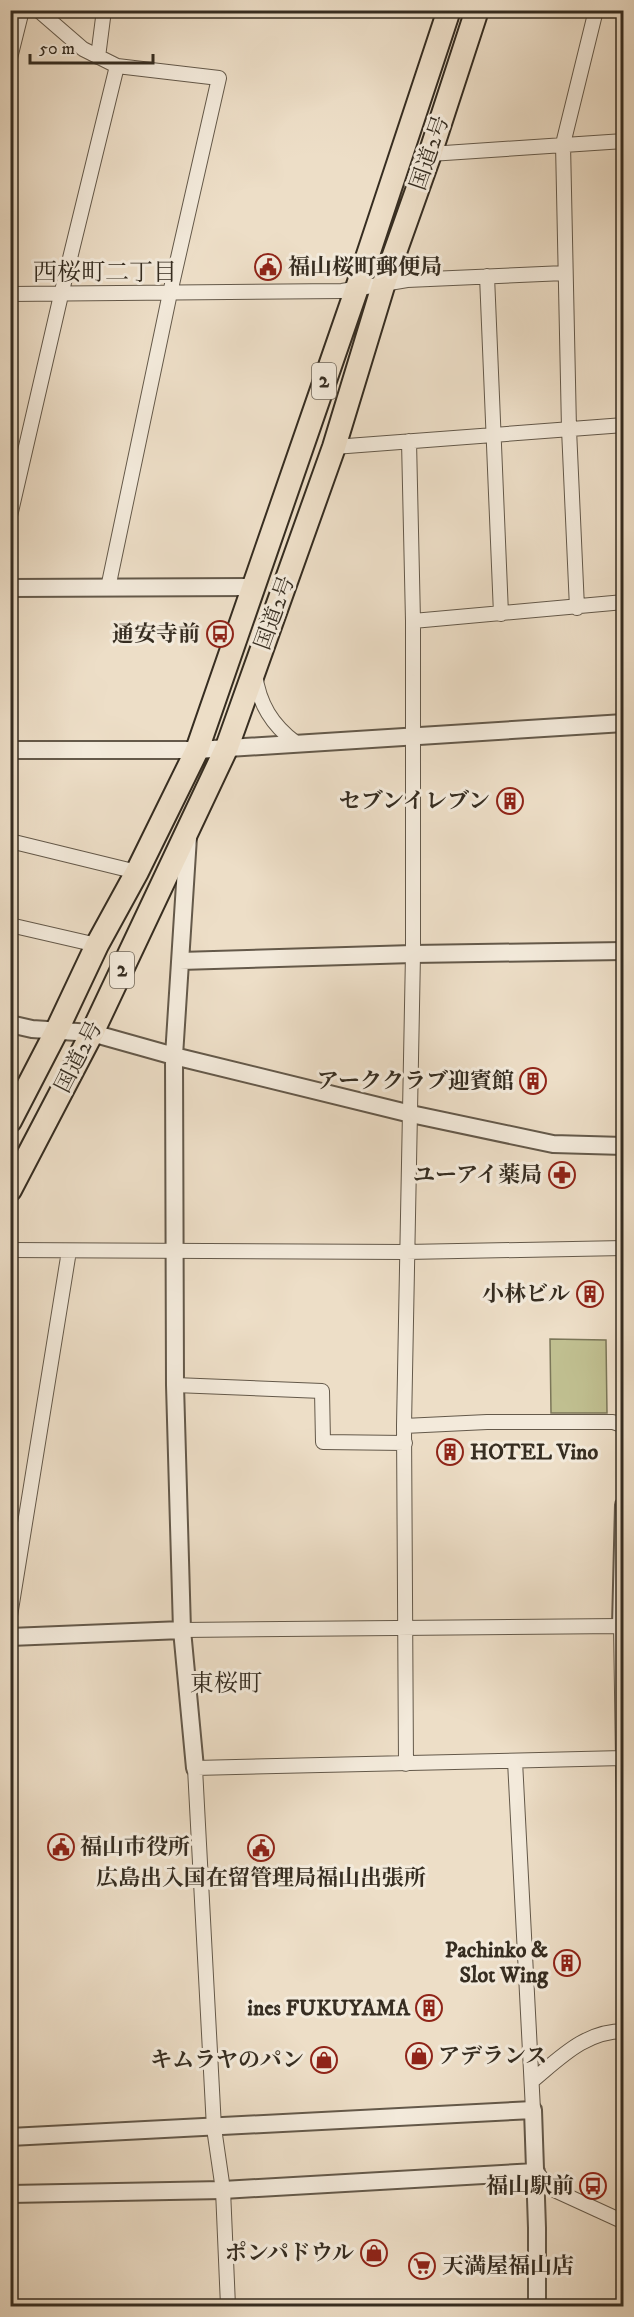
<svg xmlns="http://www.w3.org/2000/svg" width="634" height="2317" viewBox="0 0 634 2317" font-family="'IM FELL DW Pica','Noto Serif JP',serif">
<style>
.green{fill:#c0bf90;stroke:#7b7658;stroke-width:1.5}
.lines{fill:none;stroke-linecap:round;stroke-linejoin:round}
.minor-casing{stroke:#64594a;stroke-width:16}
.tertiary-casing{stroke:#64594a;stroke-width:20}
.trunk-casing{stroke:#362d21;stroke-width:26}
.minor{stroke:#f3eadb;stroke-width:14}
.tertiary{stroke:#f3eadb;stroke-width:16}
.trunk{stroke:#eddec7;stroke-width:22}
.labels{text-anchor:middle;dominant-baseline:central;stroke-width:6;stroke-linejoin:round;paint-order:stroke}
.shield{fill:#f3eadb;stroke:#6f6659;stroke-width:1.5}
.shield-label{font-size:21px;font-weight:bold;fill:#362d21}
.street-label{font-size:22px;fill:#362d21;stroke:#f3eadb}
.poi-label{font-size:22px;font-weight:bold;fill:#362d21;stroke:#f3eadb;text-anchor:end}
.neighbourhood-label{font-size:24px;fill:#362d21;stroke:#f3eadb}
</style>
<rect width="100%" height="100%" fill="#eddec7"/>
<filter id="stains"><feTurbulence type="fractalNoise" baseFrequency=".00333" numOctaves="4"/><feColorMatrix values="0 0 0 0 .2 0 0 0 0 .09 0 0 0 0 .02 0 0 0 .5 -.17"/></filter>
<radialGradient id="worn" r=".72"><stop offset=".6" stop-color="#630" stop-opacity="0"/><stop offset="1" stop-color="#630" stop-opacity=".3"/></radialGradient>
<path class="green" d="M550,1339L606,1340L607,1413H551Z"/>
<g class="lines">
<defs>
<path id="minor" d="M38,10L83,49L117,66L219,78L170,293L108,588
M98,57L104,10
M10,58L22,10
M430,154L624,141
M487,276L501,614
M10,294L342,291L407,280L565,273
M334,447L624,425
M10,516L61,295L117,66
M577,608L569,429L563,144L596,10
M413,621L624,602
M255,674C259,704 272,725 296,743
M10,841L137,872
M10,925L97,945
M10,1250L406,1252L624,1248
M175,1385L322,1391L323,1442L405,1443
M404,1426L487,1422H613L624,1426
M10,1616L69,1251
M182,1630L621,1626L623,1758L195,1768L214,2128L223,2190L228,2306
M623,1758L624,1811
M515,1761L533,2110
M406,1764L404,1426L413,954V621L409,441
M532,2081C560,2058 585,2031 624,2031
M536,2172L552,2189L624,2222"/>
<path id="tertiary" d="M10,588L252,587
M10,750H197L624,723
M188,837L174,1056L175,1385L182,1630L195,1768
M180,961L413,954L624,951
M10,1024L32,1029L92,1033L174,1056L411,1114L553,1144L624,1146
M621,1626L624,1505
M10,1637L182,1630
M10,2137L533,2110L537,2228V2306
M10,2194L223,2190L536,2172"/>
<path id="trunk" d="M10,1121L56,1032L97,945L137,872L197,750L357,288L449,10
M10,1190L92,1033L227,747L334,447L383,286L430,154L477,10"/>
</defs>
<use href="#minor" class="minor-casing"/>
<use href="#tertiary" class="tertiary-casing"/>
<use href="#trunk" class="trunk-casing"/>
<use href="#minor" class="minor"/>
<use href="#tertiary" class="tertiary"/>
<use href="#trunk" class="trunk"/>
</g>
<defs>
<symbol id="civic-ring" viewBox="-11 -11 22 22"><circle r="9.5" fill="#f3eadb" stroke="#8f2418" stroke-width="1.5"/><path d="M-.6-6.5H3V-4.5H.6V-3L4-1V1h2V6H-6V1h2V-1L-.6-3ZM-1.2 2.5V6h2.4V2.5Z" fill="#8f2418"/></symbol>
<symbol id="bus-ring" viewBox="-11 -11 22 22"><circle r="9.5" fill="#f3eadb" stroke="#8f2418" stroke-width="1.5"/><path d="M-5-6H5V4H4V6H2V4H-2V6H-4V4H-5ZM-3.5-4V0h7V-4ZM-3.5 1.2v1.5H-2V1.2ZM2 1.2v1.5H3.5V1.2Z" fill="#8f2418"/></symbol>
<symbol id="building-ring" viewBox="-11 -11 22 22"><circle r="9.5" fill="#f3eadb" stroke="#8f2418" stroke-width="1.5"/><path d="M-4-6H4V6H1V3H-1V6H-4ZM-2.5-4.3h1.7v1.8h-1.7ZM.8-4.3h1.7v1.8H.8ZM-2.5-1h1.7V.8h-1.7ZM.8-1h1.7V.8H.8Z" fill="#8f2418"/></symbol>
<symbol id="pharmacy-ring" viewBox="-11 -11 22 22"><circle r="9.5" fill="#f3eadb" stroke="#8f2418" stroke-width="1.5"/><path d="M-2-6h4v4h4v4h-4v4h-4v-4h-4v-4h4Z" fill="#8f2418"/></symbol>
<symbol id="shop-ring" viewBox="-11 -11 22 22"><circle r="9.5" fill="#f3eadb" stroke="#8f2418" stroke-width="1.5"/><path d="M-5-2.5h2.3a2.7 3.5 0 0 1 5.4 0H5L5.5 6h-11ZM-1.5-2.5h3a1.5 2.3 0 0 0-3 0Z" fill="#8f2418"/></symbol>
<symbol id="supermarket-ring" viewBox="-11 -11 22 22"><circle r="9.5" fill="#f3eadb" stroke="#8f2418" stroke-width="1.5"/><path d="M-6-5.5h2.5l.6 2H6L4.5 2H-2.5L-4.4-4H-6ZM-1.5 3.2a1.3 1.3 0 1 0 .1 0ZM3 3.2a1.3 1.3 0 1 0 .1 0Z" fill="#8f2418"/></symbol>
</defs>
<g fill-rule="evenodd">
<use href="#civic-ring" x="253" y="252" width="30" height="30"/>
<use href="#bus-ring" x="205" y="619" width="30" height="30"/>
<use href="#building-ring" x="495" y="786" width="30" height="30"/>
<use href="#building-ring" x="518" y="1066" width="30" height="30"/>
<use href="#pharmacy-ring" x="547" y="1160" width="30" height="30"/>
<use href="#building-ring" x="575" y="1279" width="30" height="30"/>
<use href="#building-ring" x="435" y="1437" width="30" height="30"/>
<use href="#civic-ring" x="46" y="1832" width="30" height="30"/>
<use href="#civic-ring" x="246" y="1833" width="30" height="30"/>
<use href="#building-ring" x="552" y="1948" width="30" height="30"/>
<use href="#building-ring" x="414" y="1993" width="30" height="30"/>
<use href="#shop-ring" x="404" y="2041" width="30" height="30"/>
<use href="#shop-ring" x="309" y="2045" width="30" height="30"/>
<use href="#bus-ring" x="578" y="2171" width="30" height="30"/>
<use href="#shop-ring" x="359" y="2238" width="30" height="30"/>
<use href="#supermarket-ring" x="407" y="2251" width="30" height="30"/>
</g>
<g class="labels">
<g class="shield">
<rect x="312" y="363" width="24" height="36" rx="4.5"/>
<rect x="110" y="952" width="24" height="36" rx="4.5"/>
</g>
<g class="shield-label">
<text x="324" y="381">2</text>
<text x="122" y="970">2</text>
</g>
<g class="street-label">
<text transform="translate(430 153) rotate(-71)">国道2号</text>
<text transform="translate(275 613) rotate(-70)">国道2号</text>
<text transform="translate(79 1057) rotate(-63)">国道2号</text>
</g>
<g class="poi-label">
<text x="288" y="267" text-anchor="start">福山桜町郵便局</text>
<text x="200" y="634">通安寺前</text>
<text x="490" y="801">セブンイレブン</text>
<text x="514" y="1081">アーククラブ迎賓館</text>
<text x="542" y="1175">ユーアイ薬局</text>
<text x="570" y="1294">小林ビル</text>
<text x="470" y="1452" text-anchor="start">HOTEL Vino</text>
<text x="80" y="1847" text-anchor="start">福山市役所</text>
<text x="261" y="1878" text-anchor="middle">広島出入国在留管理局福山出張所</text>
<text x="548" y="1950">Pachinko &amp;<tspan x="548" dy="25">Slot Wing</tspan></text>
<text x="410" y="2008">ines FUKUYAMA</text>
<text x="438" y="2056" text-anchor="start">アデランス</text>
<text x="304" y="2060">キムラヤのパン</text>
<text x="574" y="2186">福山駅前</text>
<text x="354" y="2253">ポンパドウル</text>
<text x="442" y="2266" text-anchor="start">天満屋福山店</text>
</g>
<g class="neighbourhood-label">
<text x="105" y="273">西桜町二丁目</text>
<text x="226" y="1684">東桜町</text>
</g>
</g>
<rect width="634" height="2317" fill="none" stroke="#eddec7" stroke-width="36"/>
<rect x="12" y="12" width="610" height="2293" fill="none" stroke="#362d21" stroke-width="3"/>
<rect x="18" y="18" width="598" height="2281" fill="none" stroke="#362d21" stroke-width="1.5"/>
<path d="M30 54v9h123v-9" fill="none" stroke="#362d21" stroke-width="3"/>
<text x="39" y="54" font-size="18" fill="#362d21" stroke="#f3eadb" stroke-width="4.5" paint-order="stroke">50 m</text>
<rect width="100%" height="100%" filter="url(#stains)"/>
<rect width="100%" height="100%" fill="url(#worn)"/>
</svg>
